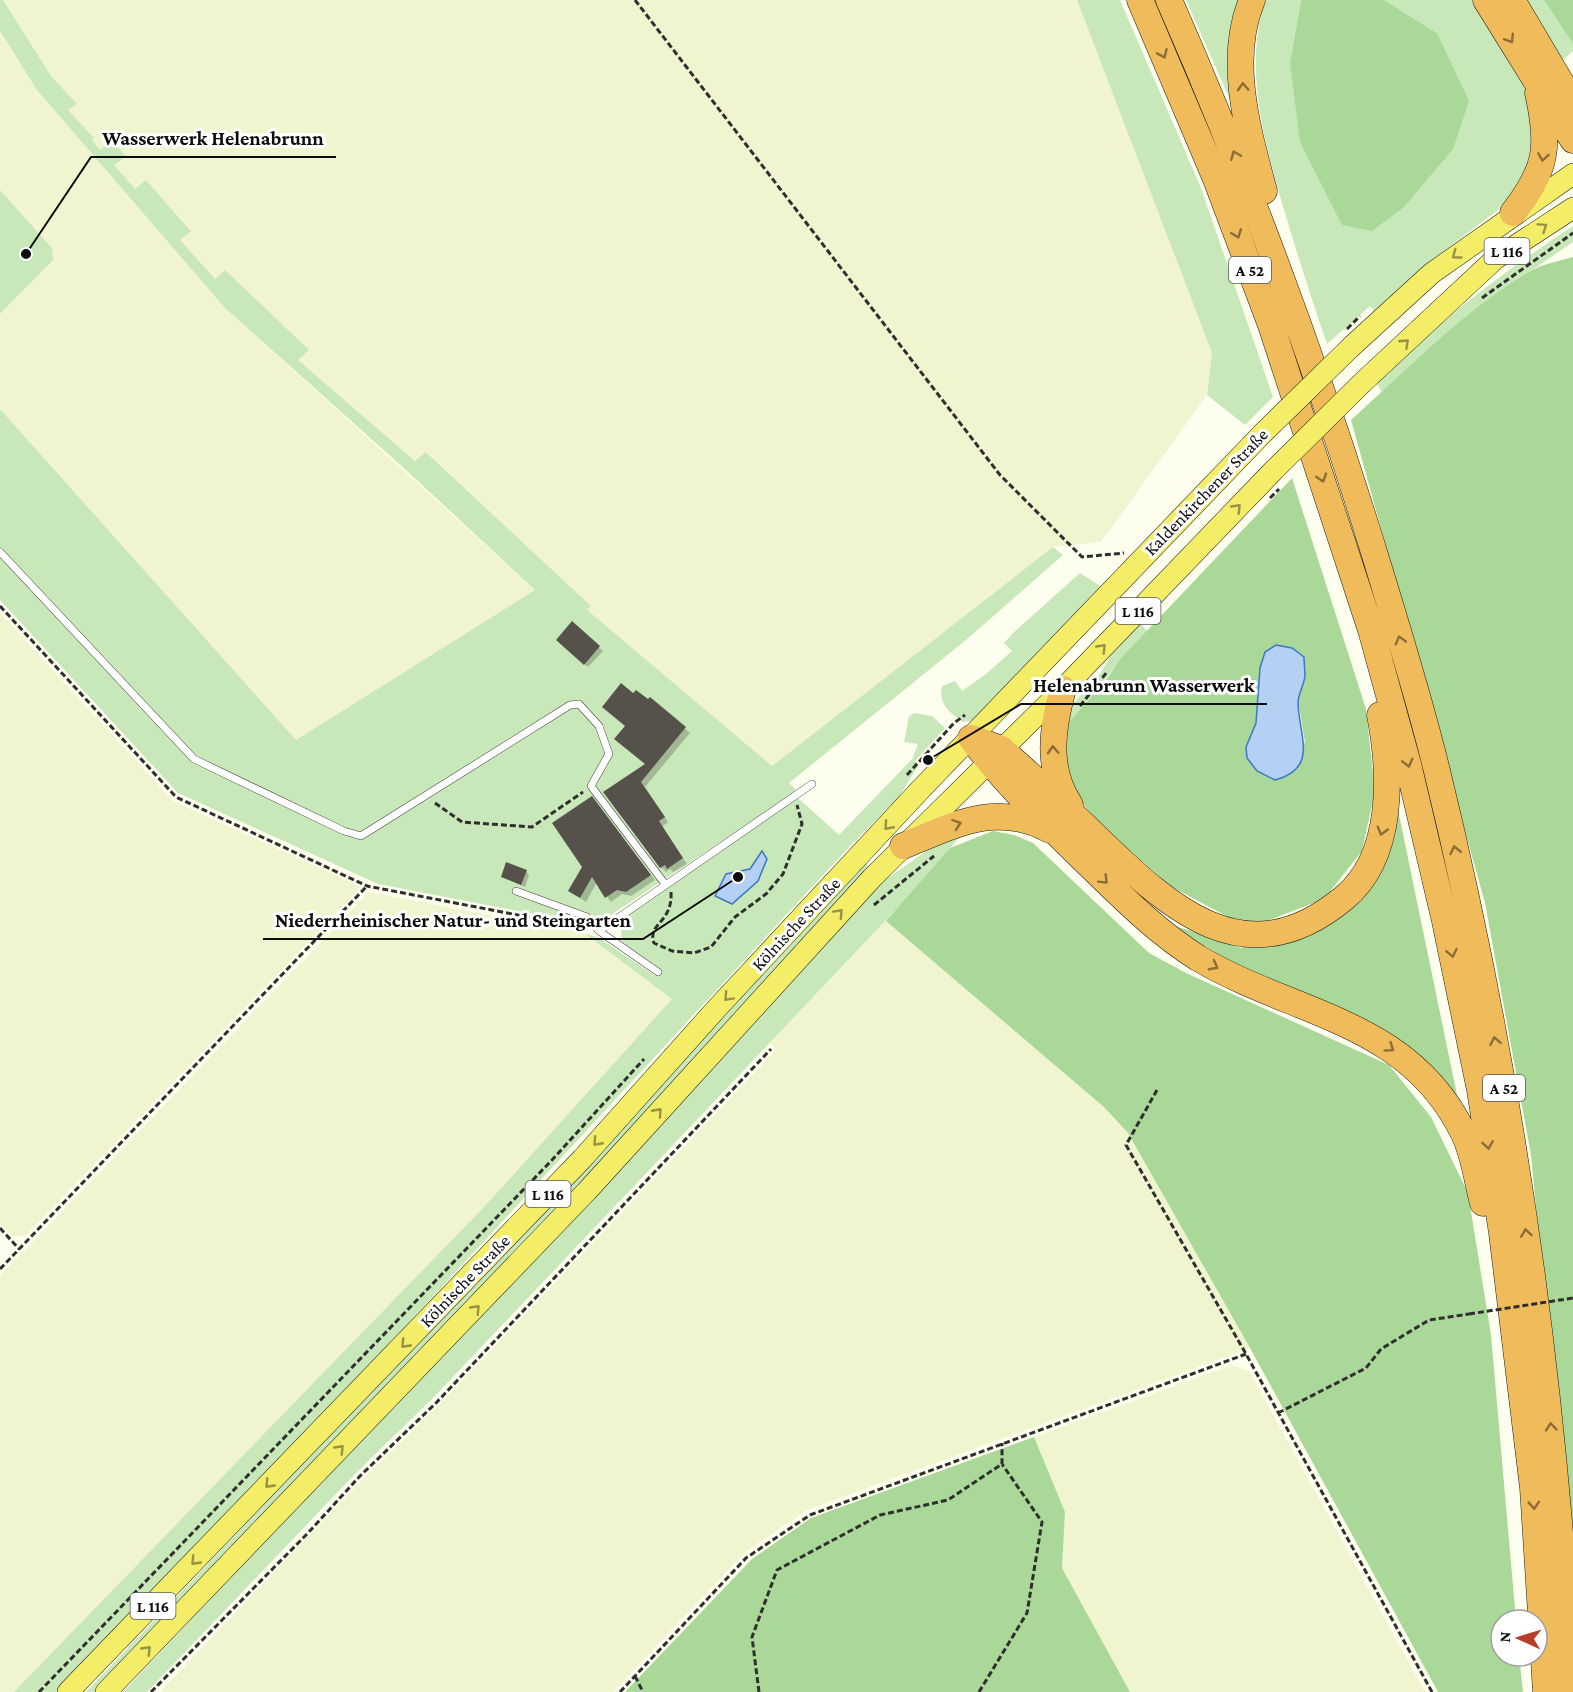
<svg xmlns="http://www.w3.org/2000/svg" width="1573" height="1692" viewBox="0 0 1573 1692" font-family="'Crimson Pro',serif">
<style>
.farmland{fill:#f0f4cf}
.green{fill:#c8e8b9}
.forest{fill:#a9d898;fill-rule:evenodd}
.water{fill:#b4d0f4;stroke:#3d77c9;stroke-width:1.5}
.shadow{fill:#0003}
.building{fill:#56514a}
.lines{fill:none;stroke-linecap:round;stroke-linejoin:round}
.lane-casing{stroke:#404040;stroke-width:8}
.primary-casing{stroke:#1e1e1e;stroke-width:22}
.highway-casing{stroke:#1e1e1e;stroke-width:27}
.path{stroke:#2f2f2f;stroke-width:3;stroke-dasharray:6 3;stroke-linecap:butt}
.lane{stroke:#fff;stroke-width:7}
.primary{stroke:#f4ed68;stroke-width:21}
.highway{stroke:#f0bb5a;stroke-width:26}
.primary-bridge-casing{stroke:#1e1e1e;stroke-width:22;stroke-linecap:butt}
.path-bridge{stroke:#2f2f2f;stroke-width:3;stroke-dasharray:6 3;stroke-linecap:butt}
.primary-bridge{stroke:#f4ed68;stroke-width:21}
.oneway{stroke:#8a6d37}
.oneway2{stroke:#989344}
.labels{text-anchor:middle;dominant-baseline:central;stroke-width:6;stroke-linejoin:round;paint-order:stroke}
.shield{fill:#fff;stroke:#565656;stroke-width:1.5}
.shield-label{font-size:16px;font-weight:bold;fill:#0d0d0d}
.street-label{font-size:18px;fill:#0d0d0d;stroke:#fff}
.leader{fill:none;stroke:#0d0d0d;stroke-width:2}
.callout-dot{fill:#0d0d0d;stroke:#fff;stroke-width:2}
.callout-label{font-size:20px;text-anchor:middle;font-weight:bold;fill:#0d0d0d;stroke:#fff;stroke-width:6;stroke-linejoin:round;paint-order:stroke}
</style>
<rect width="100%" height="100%" fill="#fefeee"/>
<path class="farmland" d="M3,0H1077L1212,353L1207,395L1101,542L1053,547L772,766L586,610L574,590L427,452L415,461L298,360L309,350L225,271L215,280L180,240L191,230L146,180L135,189L113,165L125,156L100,150L92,140L93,137L68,110L77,104L51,76Z
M0,31L37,90L225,308L535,590L296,740L0,409V314L53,260L52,248L0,190Z
M0,613L173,801L361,887L25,1236H12L0,1223Z
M369,892L584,933L672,999L484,1207L289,1411L14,1692H0V1276Z
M886,921L1105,1108L1128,1133L1250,1348L807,1510L745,1552L613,1692H160L363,1479L439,1405L776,1050L770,1043Z
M1232,1365L1249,1371L1425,1692H1130L1062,1568L1065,1512L1034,1437Z"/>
<path class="green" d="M0,0H3L51,76L77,104L68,110L94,138L92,140L100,150L112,141L126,156L114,165L135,189L146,180L191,231L180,240L215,279L225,270L309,350L298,360L415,461L426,452L591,606L587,610L772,766L1053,547L1063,555L966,640L789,783L797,791L602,921L585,924L378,884L178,793L0,600V409L296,740L535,590L407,471L225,308L37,90L0,31Z
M1077,0H1120L1201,188L1273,397L1245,425L1207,395L1212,353Z
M1186,0H1245L1238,118Z
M1265,0H1301L1290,63L1437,33L1384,0H1473L1530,94L1537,157L1507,203L1448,248L1375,311L1370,306L1327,344C1311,297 1296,251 1282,203C1263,136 1244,69 1265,0Z
M1525,0H1544L1573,44V51L1563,60Z
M0,190L52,248L53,260L0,314Z
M1573,226V242C1505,288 1440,335 1382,393L1377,383C1436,323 1503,272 1573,226Z
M1080,573L1102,587L974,720L963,722C949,712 938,704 942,686L955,681L962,691L986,674L1012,651L1004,643L1014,632Z
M1140,623L1147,631C1120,659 1096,691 1070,721L1060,718L1100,674L1115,648Z
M915,713L932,716L945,728L915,761L919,764L899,797L850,846L375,1359L56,1692H14L484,1207L672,999L584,933L599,938L657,977L662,970L622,942L620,919L798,798L839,835L912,759L918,744L904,742L909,716Z
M969,826L909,896L433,1398L356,1473L147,1692H123L540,1251L885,880L932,847Z
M865,863L871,869L565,1200L95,1692H86L611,1140Z"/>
<path class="forest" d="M1301,0H1384L1437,33L1469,101L1453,149L1404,207L1372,231L1342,225L1300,142L1290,63Z
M1544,0H1573V44Z
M1573,257V1580L1531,1155L1485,903L1351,420C1408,369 1463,311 1529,272C1542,264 1559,261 1573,257Z
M1292,478L1366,709L1375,791L1362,851L1324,899L1264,922L1230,918L1172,887L1105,829L1076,796L1062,771L1060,718L1070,721L1108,677L1121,658ZM1305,677L1298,700L1305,743L1246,747L1256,723L1259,697Z
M1397,805L1458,1100L1167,923L1241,948L1298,935L1332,919Z
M993,831L1014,835L1033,843L1149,953L1186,973L1389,1065L1431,1117L1468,1193L1491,1335L1516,1620H1501V1656H1519L1523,1692H1438L1250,1348L1128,1133L1105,1108L886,921L950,848Z
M1034,1437L1065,1512L1062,1568L1130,1692H625L752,1559L811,1518Z"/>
<path class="water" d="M1276,645L1292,648L1304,657C1304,663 1305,670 1305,676C1304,685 1298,694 1298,703C1299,736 1319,768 1275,780L1257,771L1247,758L1246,747L1256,723L1260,668L1265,652Z
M762,851L767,859L758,881L732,904L715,896L726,874L750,869Z"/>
<path class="shadow" d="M572,623L603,651L588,667L561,643Z
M634,695L648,701L650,699L690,733L645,787L668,822L662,827L687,864L673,872L670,869L666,872L661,867L605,792L646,764L627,726Z
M596,803L655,880L631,896L622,894L611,902L597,882L586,902L570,891L583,867Z
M526,871L529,875L525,887L502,877Z"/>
<path class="building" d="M572,621L600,646L584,665L556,640Z
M621,683L633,693L636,690L648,699L650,697L686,727L641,782L665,817L659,821L683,858L667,869L665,865L660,868L603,792L645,764L614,739L625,726L602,707Z
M592,796L651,875L626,892L617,890L605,898L592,877L580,898L568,891L582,867L552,823Z
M506,862L527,870L521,885L501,877Z"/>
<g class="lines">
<defs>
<path id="lane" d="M0,552L194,759L344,831L361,836L570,705L579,704L599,726L609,754L591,786L665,884
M516,891L587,917L599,931L658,972
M599,931L812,784"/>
<path id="primary" d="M1352,346L1432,273L1573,174
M1362,383L1495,259L1573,208
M68,1692L582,1159L718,1007L920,790L1262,434
M106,1692L587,1191L872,878L1063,689L1273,471"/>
<path id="highway" d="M1140,0L1216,179L1271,325L1371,630L1408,764L1445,921L1480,1090L1502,1233L1533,1488L1546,1692
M1169,0C1248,180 1316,364 1374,552C1396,624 1419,697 1437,771C1511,1073 1554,1382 1571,1692
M1252,0C1227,60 1248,131 1264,191
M1486,0L1573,140
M1512,0L1573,103
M1513,213C1547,169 1550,147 1538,93
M1063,689C1052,728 1046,769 1070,805
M971,738C1003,781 1043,820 1082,858C1118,893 1155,931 1198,958C1296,1016 1409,1020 1464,1134C1474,1154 1477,1181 1483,1203
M974,739L1001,749C1032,777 1063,804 1092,833C1166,904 1243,982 1344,898C1395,856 1391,772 1380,715
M903,846C954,825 997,801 1050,830"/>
</defs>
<use href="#lane" class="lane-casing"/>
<use href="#primary" class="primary-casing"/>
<use href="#highway" class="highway-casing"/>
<path class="path" d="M635,0L1000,475L1082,557L1124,553
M1482,298L1573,233
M0,606L176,797L367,886L575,926
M1080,706L1107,672
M907,775L954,723L965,715
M435,803L462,822L532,827L583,792
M671,892C673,923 647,923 654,943L672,951L694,953L711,947L735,917L766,894L783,874L802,824L797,805
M874,905L934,856
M1157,1090L1126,1145L1246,1354L1432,1692
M0,1228L19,1249
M0,1269L367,886
M1278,1413L1366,1368L1381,1349L1429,1320L1469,1314
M635,1676L643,1692
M39,1692L552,1160L644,1059
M151,1692L308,1533L360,1476L436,1403L771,1049
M620,1692L746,1558L810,1515L1246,1354
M759,1692L752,1637L777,1570L880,1515L948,1500L1002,1464V1443
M979,1692L1027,1613L1042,1522L1002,1464"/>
<use href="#lane" class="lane"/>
<use href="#primary" class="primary"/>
<use href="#highway" class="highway"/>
<defs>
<path id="primary-bridge" d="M1262,434L1352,346
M1273,471L1362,383"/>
</defs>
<use href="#primary-bridge" class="primary-bridge-casing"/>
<path class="path-bridge" d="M1347,329L1360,316
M1270,498L1279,489
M1469,1314L1573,1298"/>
<use href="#primary-bridge" class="primary-bridge"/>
</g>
<defs><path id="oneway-chevron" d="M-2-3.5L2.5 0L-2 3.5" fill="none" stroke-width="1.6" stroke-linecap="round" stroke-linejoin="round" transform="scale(1.5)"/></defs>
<g class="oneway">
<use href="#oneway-chevron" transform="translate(1510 39) rotate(58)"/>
<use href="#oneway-chevron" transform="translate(1163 54) rotate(66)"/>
<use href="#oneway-chevron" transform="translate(1243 87) rotate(-93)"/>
<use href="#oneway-chevron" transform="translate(1235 155) rotate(-112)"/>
<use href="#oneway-chevron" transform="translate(1543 157) rotate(99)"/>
<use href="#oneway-chevron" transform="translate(1237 234) rotate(69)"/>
<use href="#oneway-chevron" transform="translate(1322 478) rotate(72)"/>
<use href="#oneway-chevron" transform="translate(1400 640) rotate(-106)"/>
<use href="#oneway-chevron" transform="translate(1053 750) rotate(-93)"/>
<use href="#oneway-chevron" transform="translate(1408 763) rotate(76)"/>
<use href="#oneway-chevron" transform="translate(957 824) rotate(-19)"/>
<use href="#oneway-chevron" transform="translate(1382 831) rotate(106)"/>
<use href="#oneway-chevron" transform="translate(1455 850) rotate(-103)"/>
<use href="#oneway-chevron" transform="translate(1104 880) rotate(45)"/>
<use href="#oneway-chevron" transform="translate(1452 953) rotate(78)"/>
<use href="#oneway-chevron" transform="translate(1214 966) rotate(28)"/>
<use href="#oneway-chevron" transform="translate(1495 1041) rotate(-101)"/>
<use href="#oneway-chevron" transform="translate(1390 1048) rotate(35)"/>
<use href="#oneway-chevron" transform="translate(1488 1145) rotate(81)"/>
<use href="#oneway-chevron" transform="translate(1526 1233) rotate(-98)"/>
<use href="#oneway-chevron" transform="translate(1551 1427) rotate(-95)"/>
<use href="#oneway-chevron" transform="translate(1534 1505) rotate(86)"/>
</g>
<g class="oneway2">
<use href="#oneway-chevron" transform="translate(1543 227) rotate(-34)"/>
<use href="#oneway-chevron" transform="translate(1456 255) rotate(144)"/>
<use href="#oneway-chevron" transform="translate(1405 343) rotate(-43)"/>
<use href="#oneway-chevron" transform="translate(1237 508) rotate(-46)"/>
<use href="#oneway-chevron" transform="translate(1102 648) rotate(-46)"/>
<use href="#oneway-chevron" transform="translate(888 826) rotate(132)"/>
<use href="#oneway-chevron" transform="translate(839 913) rotate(-47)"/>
<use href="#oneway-chevron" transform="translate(728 997) rotate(133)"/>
<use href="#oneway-chevron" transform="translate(658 1112) rotate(-48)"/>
<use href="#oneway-chevron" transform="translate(597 1142) rotate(132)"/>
<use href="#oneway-chevron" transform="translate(476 1309) rotate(-46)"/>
<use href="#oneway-chevron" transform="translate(405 1344) rotate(134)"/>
<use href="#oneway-chevron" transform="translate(340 1449) rotate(-46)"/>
<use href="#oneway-chevron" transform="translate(269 1484) rotate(134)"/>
<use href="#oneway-chevron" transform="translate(195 1561) rotate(134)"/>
<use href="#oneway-chevron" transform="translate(147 1650) rotate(-46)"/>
</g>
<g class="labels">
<g class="shield">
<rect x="1484.5" y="238" width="45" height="26" rx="4.5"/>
<rect x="1229" y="257" width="42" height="26" rx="4.5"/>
<rect x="1115.5" y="598" width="45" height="26" rx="4.5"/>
<rect x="1483" y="1075" width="42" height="26" rx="4.5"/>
<rect x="525.5" y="1181" width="45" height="26" rx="4.5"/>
<rect x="130.5" y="1593" width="45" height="26" rx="4.5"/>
</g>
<g class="shield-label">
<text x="1507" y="251">L 116</text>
<text x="1250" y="270">A 52</text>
<text x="1138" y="611">L 116</text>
<text x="1504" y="1088">A 52</text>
<text x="548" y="1194">L 116</text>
<text x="153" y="1606">L 116</text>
</g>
<g class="street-label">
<text transform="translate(1206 492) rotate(-46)">Kaldenkirchener Straße</text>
<text transform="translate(796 924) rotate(-47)">Kölnische Straße</text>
<text transform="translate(465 1281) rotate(-46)">Kölnische Straße</text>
</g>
</g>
<path class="leader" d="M26 254L91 157H336M928 760L1021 704H1267M738 877L643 939H263"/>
<g class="callout-dot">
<circle cx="26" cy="254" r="6"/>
<circle cx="928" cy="760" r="6"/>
<circle cx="738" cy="877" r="6"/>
</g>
<g class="callout-label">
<text x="213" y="145">Wasserwerk Helenabrunn</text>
<text x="1144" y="692">Helenabrunn Wasserwerk</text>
<text x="453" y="927">Niederrheinischer Natur- und Steingarten</text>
</g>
<g transform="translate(1519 1638) rotate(274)"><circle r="28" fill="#ffffff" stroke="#9e9e9e" stroke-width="1.5"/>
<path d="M0-4.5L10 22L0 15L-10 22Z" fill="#b93d29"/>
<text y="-9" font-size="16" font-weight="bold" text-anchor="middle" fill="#0d0d0d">N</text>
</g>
</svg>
